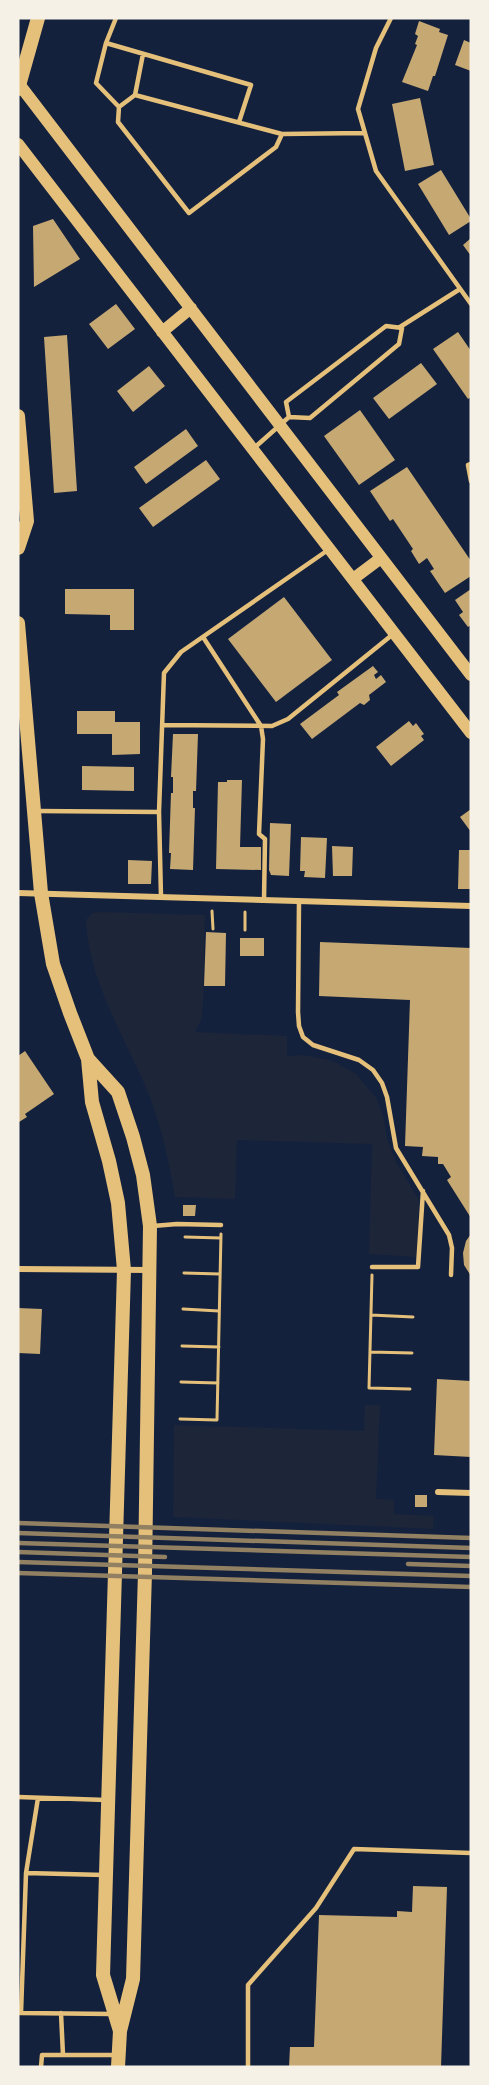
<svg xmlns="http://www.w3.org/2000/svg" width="489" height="2085" viewBox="0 0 489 2085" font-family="Cabin,sans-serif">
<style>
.green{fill:#1d2539}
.building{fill:#c6a872}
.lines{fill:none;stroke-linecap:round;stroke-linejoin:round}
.path{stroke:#e5c07b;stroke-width:3}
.service{stroke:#e5c07b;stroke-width:4.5}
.minor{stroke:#e5c07b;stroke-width:6}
.secondary{stroke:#e5c07b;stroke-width:12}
.primary{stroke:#e5c07b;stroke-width:14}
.rail{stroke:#918062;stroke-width:4.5}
</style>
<rect width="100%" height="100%" fill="#14213d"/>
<path class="green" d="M101,912L205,915L203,1005L201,1020L195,1032L287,1036V1056L304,1055L333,1061L356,1074L377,1099L383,1116L388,1142L396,1162L419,1200L417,1257L369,1254L372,1144L237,1140L235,1199L175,1197C169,1162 162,1129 149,1095C126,1038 89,984 86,920L92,913Z
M365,1405H380L376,1499L394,1500V1514L434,1516L433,1529L173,1517L174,1425L364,1431Z"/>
<path class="building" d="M419,21L440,29L439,32L448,35L435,76H433L428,91L402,82L417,45L415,44L418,36L415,34Z
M464,40L471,43V71L455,65Z
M420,98L434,165L405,171L392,104Z
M441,170L471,219V221L449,235L418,184Z
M53,219L80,259L34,287L33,226Z
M471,238V256L463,245Z
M116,304L135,329L108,349L89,324Z
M458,332L471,351V397L468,399L433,349Z
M67,335L77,491L54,493L44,337Z
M421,363L437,384L389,419L373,398Z
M149,366L165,386L133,412L117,391Z
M360,410L395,460L359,485L324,436Z
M186,429L198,446L146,484L134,467Z
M206,460L220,479L153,527L139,508Z
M407,467L471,561V576L445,593L430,571L434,569L427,558L419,564L411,551L413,549L393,519L390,521L370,491Z
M65,589H134V630H110V615L65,614Z
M471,589V625L468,627L459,615L463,612L455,600Z
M284,597L332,660L276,702L228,639Z
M373,666L378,672L374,675L376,679L381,675L386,682L369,695L370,700L364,705L360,703L312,739L300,724L339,695L337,692Z
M77,711H115V722H140V754L112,755V734H77Z
M409,721L413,726L416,723L424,734L421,736L424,740L391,766L376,747Z
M173,734H198L196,791H193V808H195L193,870L170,869L171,853H169L171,793H173V777H171Z
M82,766L134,767V791L82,790Z
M227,780H242L240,847H261V870L216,869L218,782H227Z
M471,809V832L460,817Z
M270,823L291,824L289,876L271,875L269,870Z
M301,837L327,838L325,878L304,877L305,871H300Z
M332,846L353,847L352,876H333Z
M459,850H471V889H458Z
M128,860L152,861L151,884H128Z
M206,932L226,933L225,986H204Z
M240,938H264V956H240Z
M320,942L471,948V1218L447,1180L451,1177L443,1164H438V1157L422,1156L423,1147L405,1146L410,1000L319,996Z
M25,1051L54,1094L25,1114L27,1117L19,1122L18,1056Z
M183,1205H196L195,1216H183Z
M471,1234V1276L464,1265L463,1253L466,1241Z
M18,1308L42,1309L40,1354L18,1353Z
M437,1379L471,1381V1457L434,1455Z
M415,1495H427V1507H415Z
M413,1886L447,1887L441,2067H289L290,2047H314L319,1915L397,1917V1911L412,1912Z"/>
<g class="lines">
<path class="path" d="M212,911L213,929
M245,912V930
M185,1237L221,1238
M184,1273L220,1274
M372,1275L369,1388L410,1389
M183,1309L219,1311
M371,1315L413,1317
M182,1346L219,1347
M370,1352L412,1353
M181,1382L218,1383
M180,1419L217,1420L221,1234"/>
<path class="service" d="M116,18L106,43L96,83L119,107
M391,18L376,48L358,109L376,171L471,304
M106,43L251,85L239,122
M135,95L143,54
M282,134L135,95L119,107L118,122L189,213L276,147L282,134L365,133
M400,327L460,289
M253,449L289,417L310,418L399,344L402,328L386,326L286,402L289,417
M471,464L468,465L471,481
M203,637L261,726L263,739L259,834L265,839L264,900
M162,725L272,726L288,719L392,635
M37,811L159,812
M161,897L159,812L164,673L181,652L328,550
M299,901L298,1012L299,1026L303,1037L313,1045L359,1060L373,1070L382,1083L387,1097L396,1148L449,1235L452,1248L451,1275
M153,1226L177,1224L221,1225
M372,1267H418L423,1191
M18,1797L106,1800
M26,1873L104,1875
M18,2013H21L26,1873L38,1798
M21,2013L112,2014
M61,2013L63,2055
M41,2067L42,2055H117
M248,2067V1985L316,1908L354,1849L471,1853"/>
<path class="minor" d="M18,893L471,906
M18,1269L149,1270
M438,1492L471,1493"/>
<path class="secondary" d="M19,84L471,675
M18,144L471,733
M162,332L191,308
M353,579L381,558"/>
<path class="primary" d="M18,89L38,18
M18,416L27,521L18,548
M18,623L41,893L53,964L70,1013L88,1059L92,1102L109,1161L118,1203L124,1270L103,1975L120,2031
M88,1059L118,1092L133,1137L143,1175L150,1226L145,1572L133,1979L120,2031L118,2067"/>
<path class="rail" d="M18,1523L471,1538
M18,1533L471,1548
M18,1543L471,1557
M18,1552L165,1557
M18,1562L471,1576
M408,1564L471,1566
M18,1573L471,1587"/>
</g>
<rect width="489" height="2085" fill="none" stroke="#f6f1e7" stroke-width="39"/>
</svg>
